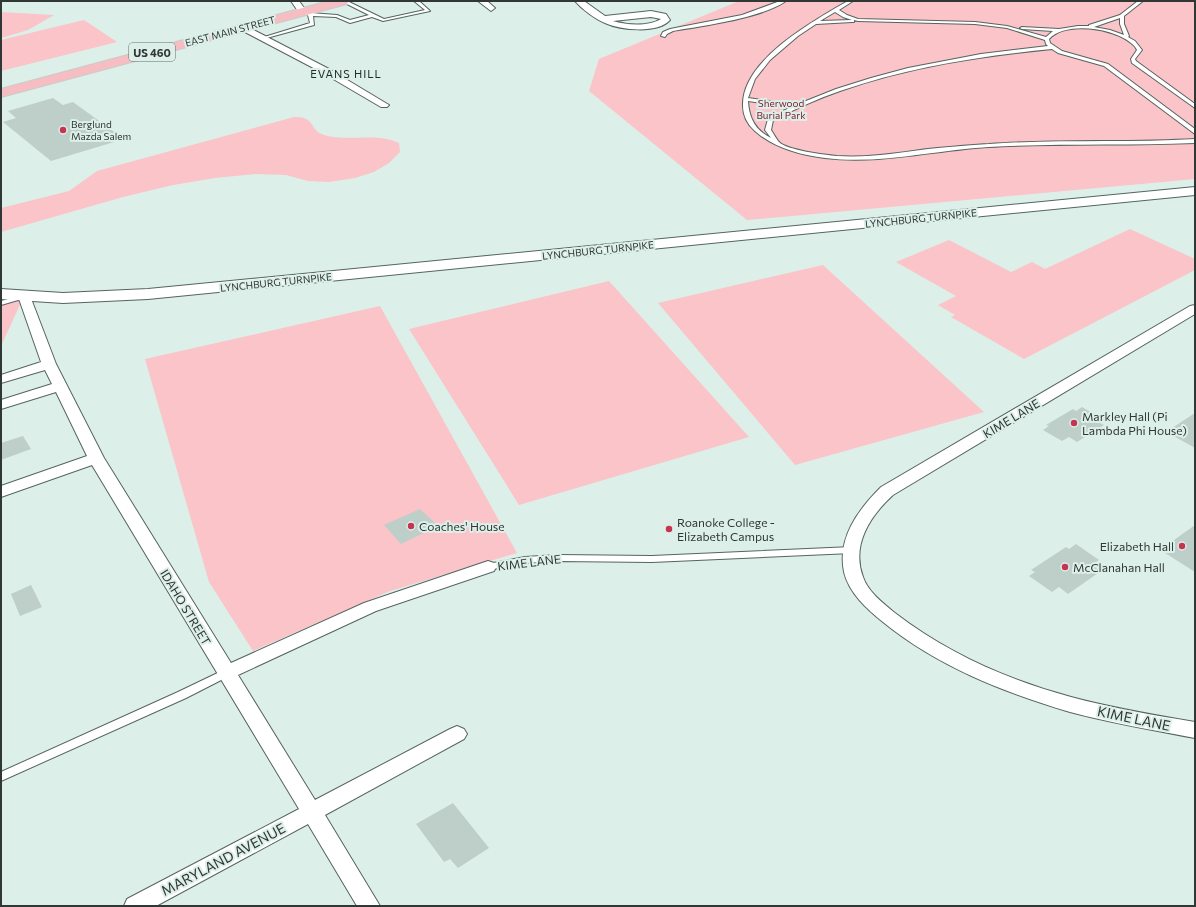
<svg xmlns="http://www.w3.org/2000/svg" width="1196" height="907" viewBox="0 0 1196 907" font-family="Commissioner,sans-serif">
<style>
.green{fill:#fac4c8}
.building{fill:#bdcfc8}
.lines{fill:none;stroke-linecap:round;stroke-linejoin:round}
.service-casing{stroke:#55645f;stroke-width:2}
.minor-casing{stroke:#55645f;stroke-width:2}
.tertiary-casing{stroke:#55645f;stroke-width:2}
.primary-casing{stroke:#c9cbca;stroke-width:2}
.service{fill:#fff;fill-rule:evenodd}
.minor{fill:#fff;fill-rule:evenodd}
.tertiary{fill:#fff;fill-rule:evenodd}
.primary{fill:#f6bec2;fill-rule:evenodd}
.poi-dot{fill:#c53551;stroke:#ddefe9;stroke-width:1.5}
.labels{text-anchor:middle;dominant-baseline:central;stroke-width:4;stroke-linejoin:round;paint-order:stroke}
.far-street-label{font-size:10px;fill:#303735;stroke:#ddefe9}
.far-park-label{font-size:10px;fill:#7e2133;stroke:#ddefe9}
.far-poi-label{font-size:10px;fill:#303735;stroke:#ddefe9;text-anchor:start}
.shield{fill:#ddefe9;stroke:#646e6b;stroke-width:1}
.shield-label{font-size:11px;font-weight:bold;fill:#303735}
.far-neighbourhood-label{font-size:11px;letter-spacing:1px;fill:#202e29;stroke:#ddefe9}
.poi-label{font-size:12px;fill:#303735;stroke:#ddefe9;text-anchor:start}
.street-label{font-size:12px;fill:#303735;stroke:#ddefe9}
.near-street-label{font-size:14px;fill:#303735;stroke:#ddefe9}
</style>
<rect width="100%" height="100%" fill="#ddefe9"/>
<path class="green" d="M739,1H1195V179L747,220L589,91L599,59Z
M1,12L54,15L28,30L1,38Z
M84,20L117,42L1,71V40Z
M294,117C298,117 303,117 306,119C314,123 313,132 324,135C349,142 376,132 399,143L400,152L389,163L374,172L355,178L329,182L308,181L286,175L256,174L215,178L173,185L123,197L1,232V208L69,191L97,171Z
M1130,229L1195,259V270L1024,359L951,317L955,315L938,305L956,296L896,262L949,240L1011,272L1032,262L1045,269Z
M823,265L984,412L795,465L658,303Z
M609,281L749,437L519,505L409,329Z
M1,295L24,296L1,346Z
M380,306L517,553L390,591L253,651L209,582L145,359Z"/>
<path class="building" d="M53,98L63,105L73,102L124,139L51,161L3,122L16,118L8,111Z
M1082,407L1101,418L1096,421L1104,425L1077,442L1069,437L1062,441L1043,430L1049,426L1046,425L1073,409L1076,411Z
M1195,413V448L1170,434L1176,430L1172,428Z
M23,436L31,449L1,460V443Z
M420,509L438,526L401,544L384,525Z
M1195,525V572L1165,553L1172,548L1167,545Z
M1076,544L1099,560L1092,565L1101,571L1068,594L1059,587L1052,592L1029,576L1035,572L1031,570L1066,547L1069,549Z
M31,585L42,607L20,616L11,594Z
M453,803L489,848L458,868L450,859L444,862L416,824Z"/>
<g class="lines">
<defs>
<path id="service" d="M341,1H347L384,19L425,10L414,1H419L430,11L383,21L372,17L350,23L336,17L313,16L314,25L263,39L261,38L310,23L308,15L301,12L303,11L310,13L337,15L350,20L369,15Z
M780,1H786C762,18 703,26 673,31L667,34L665,37L661,36L663,32L670,29L742,15Z
M848,1H853L839,10L847,15L858,19L975,22L1007,26L1046,37L1053,31L1022,29L1020,28L1022,27L1059,29L1078,26H1089V25L1120,15L1138,1H1143L1124,16V24L1129,36L1128,37L1135,41L1142,50L1135,59L1136,61L1195,104V108L1132,63L1131,59L1137,50C1136,48 1134,45 1131,43C1113,28 1066,21 1049,39L1050,43L1062,51L1108,64L1195,129V134L1104,66L1058,53L1052,49C980,56 909,67 840,91C817,99 795,109 773,120L771,130C773,133 777,140 779,142C786,150 826,155 837,156C868,158 898,153 928,149C948,147 968,145 989,144C1057,139 1126,143 1195,139V143C1126,146 1058,143 989,147C935,150 879,165 825,158C800,155 774,148 755,131C748,125 743,116 743,106C741,61 813,21 848,1ZM835,12L843,17L852,20L820,21ZM1120,18V24L1124,35L1110,30L1094,27ZM854,20L858,21L975,24L1007,28L1045,40L1046,44L1048,46L981,54L908,68L871,78L836,89L796,105L748,98L755,79L770,60L798,36L816,24L852,22H854ZM748,101L791,107L768,119L765,130L771,138C755,130 749,118 748,101Z
M23,295L26,297L25,298L1,305V301Z
M852,547L855,548L856,550L855,552L852,553L652,562L558,561L525,563L488,570L485,569L484,567L485,565L488,564L525,557L558,555L652,556Z
M226,669L229,670L231,673L229,676L186,698L1,781V772L178,692Z"/>
<path id="minor" d="M291,1H299L307,12L306,14H300Z
M478,1H487L495,8L491,11Z
M575,1H584L605,16L651,11L666,14L670,20C658,34 620,30 605,23C595,19 582,9 575,1ZM651,17L661,19C647,27 627,25 613,21Z
M244,25L329,69L389,105L387,107H381L323,73L241,30L240,28L241,26Z
M24,292L28,293L30,296L56,364L104,458L231,663L364,603L488,561L494,563L496,567L494,571L376,611L238,675L315,800L450,729L457,726L464,729L467,734L464,739L325,815L380,906H357L308,824L156,906H124L127,899L299,809L92,465L1,497V486L87,456L56,392L1,409V400L52,384L45,370L1,383V375L41,362L18,296L20,293Z
M1195,305V314L893,495C870,516 851,545 863,577C868,592 883,603 895,613C947,653 1008,680 1071,697C1112,708 1153,715 1195,722V738C1153,730 1111,723 1070,712C1003,692 937,666 883,622C867,609 849,593 844,572C837,538 858,510 881,487L1190,306Z"/>
<path id="tertiary" d="M1195,187V195L148,299L63,303L1,299V289L63,293L148,289Z"/>
<path id="primary" d="M329,1H349L347,4L1,97V89Z"/>
</defs>
<use href="#service" class="service-casing"/>
<use href="#minor" class="minor-casing"/>
<use href="#tertiary" class="tertiary-casing"/>
<use href="#primary" class="primary-casing"/>
<use href="#service" class="service"/>
<use href="#minor" class="minor"/>
<use href="#tertiary" class="tertiary"/>
<use href="#primary" class="primary"/>
</g>
<g class="poi-dot">
<circle cx="63" cy="130" r="4"/>
<circle cx="1074" cy="423" r="4"/>
<circle cx="411" cy="526" r="4"/>
<circle cx="669" cy="529" r="4"/>
<circle cx="1182" cy="546" r="4"/>
<circle cx="1065" cy="567" r="4"/>
</g>
<g class="labels">
<g class="far-street-label">
<text transform="translate(230 31) rotate(-15)">EAST MAIN STREET</text>
<text transform="translate(921 218) rotate(-6)">LYNCHBURG TURNPIKE</text>
<text transform="translate(598 250) rotate(-6)">LYNCHBURG TURNPIKE</text>
<text transform="translate(276 282) rotate(-6)">LYNCHBURG TURNPIKE</text>
</g>
<g class="far-park-label">
<text x="781" y="103">Sherwood<tspan x="781" dy="12">Burial Park</tspan></text>
</g>
<g class="far-poi-label">
<text x="71" y="124">Berglund<tspan x="71" dy="12">Mazda Salem</tspan></text>
</g>
<rect class="shield" x="129" y="43" width="46" height="18" rx="3"/>
<g class="shield-label">
<text x="152" y="52">US 460</text>
</g>
<g class="far-neighbourhood-label">
<text x="346" y="73">EVANS HILL</text>
</g>
<g class="poi-label">
<text x="1082" y="416">Markley Hall (Pi<tspan x="1082" dy="14">Lambda Phi House)</tspan></text>
<text x="677" y="522">Roanoke College -<tspan x="677" dy="14">Elizabeth Campus</tspan></text>
<text x="419" y="526">Coaches' House</text>
<text x="1174" y="546" text-anchor="end">Elizabeth Hall</text>
<text x="1073" y="567">McClanahan Hall</text>
</g>
<g class="street-label">
<text transform="translate(1011 418) rotate(-31)">KIME LANE</text>
<text transform="translate(529 562) rotate(-7)">KIME LANE</text>
<text transform="translate(186 607) rotate(59)">IDAHO STREET</text>
</g>
<g class="near-street-label">
<text transform="translate(1134 718) rotate(12)">KIME LANE</text>
<text transform="translate(223 859) rotate(-28)">MARYLAND AVENUE</text>
</g>
</g>
<rect width="1196" height="907" fill="none" stroke="#303735" stroke-width="4"/>
</svg>
